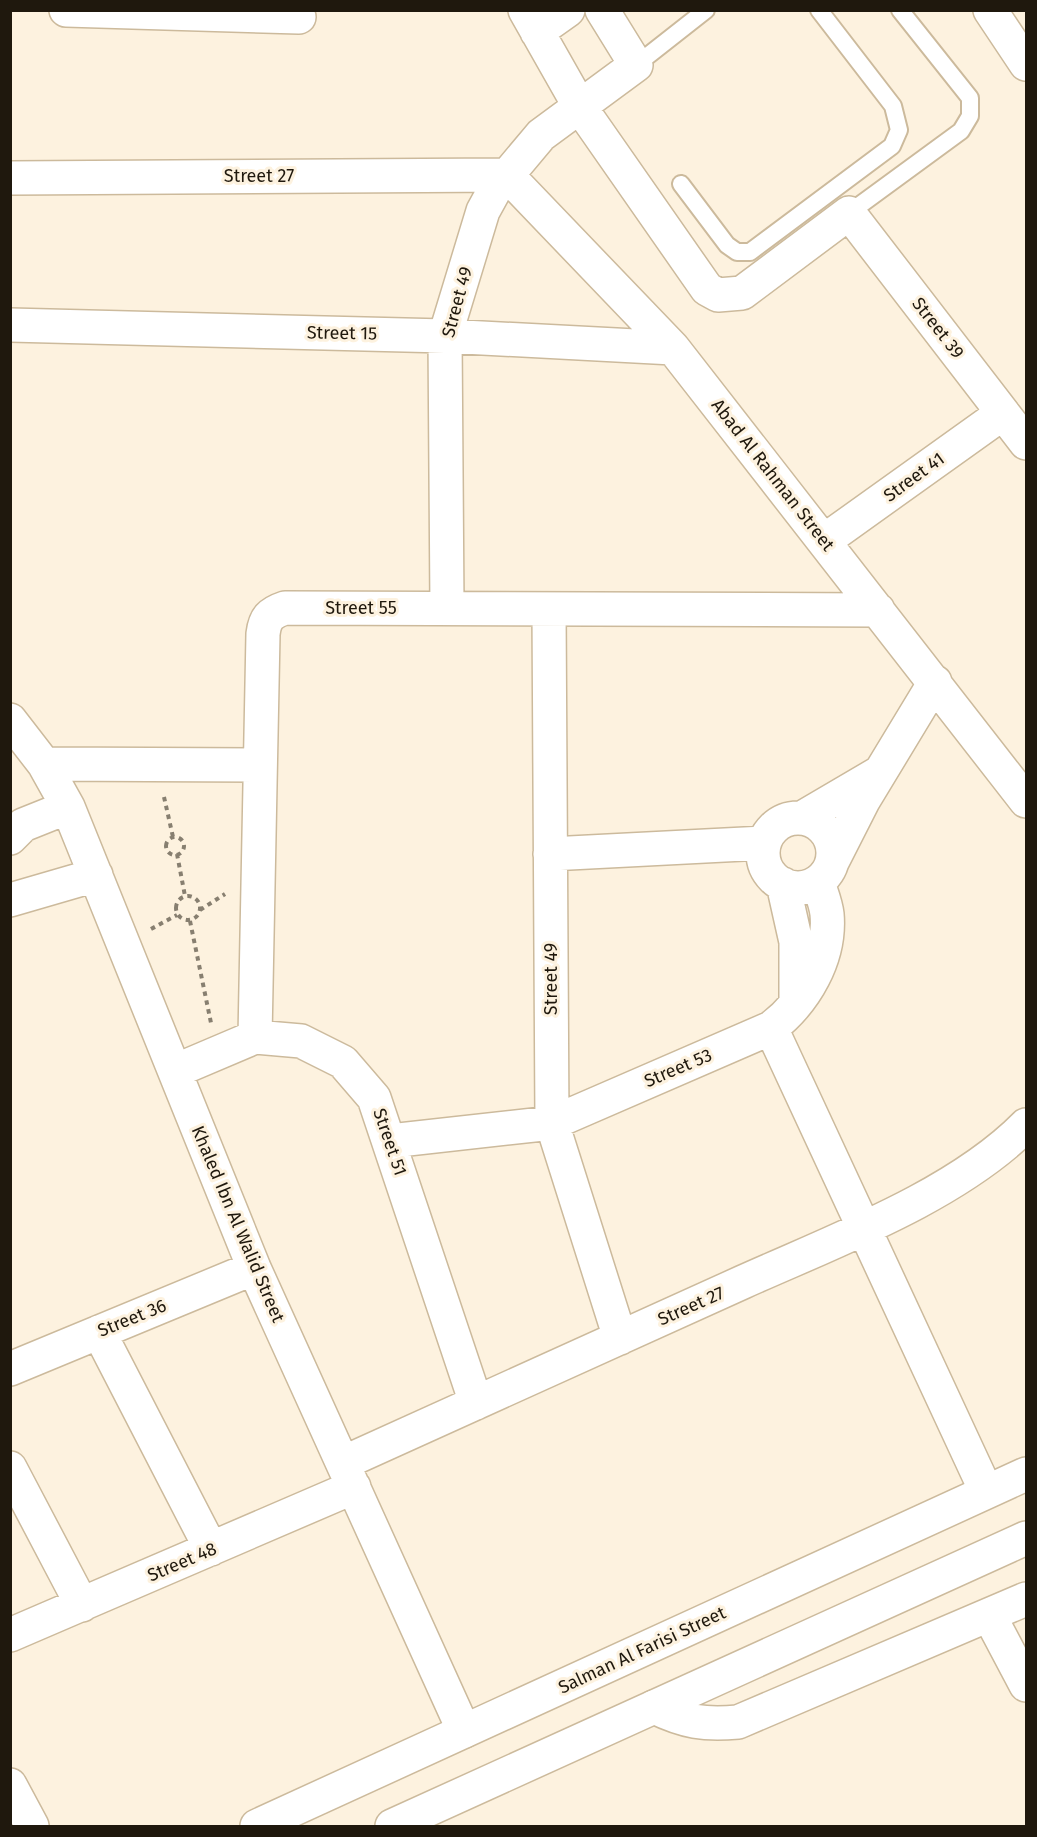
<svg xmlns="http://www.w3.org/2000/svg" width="1037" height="1837" viewBox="0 0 1037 1837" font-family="'Fira Sans',sans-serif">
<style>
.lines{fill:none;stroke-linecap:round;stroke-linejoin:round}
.service-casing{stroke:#ccba9c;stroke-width:20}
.minor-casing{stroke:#ccba9c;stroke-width:36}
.tertiary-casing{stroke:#ccba9c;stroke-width:36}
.path{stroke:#877f70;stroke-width:4;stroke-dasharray:4.5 4.5;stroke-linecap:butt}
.service{stroke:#fff;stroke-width:16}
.minor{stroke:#fff;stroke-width:33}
.tertiary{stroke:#fff;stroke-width:33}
.labels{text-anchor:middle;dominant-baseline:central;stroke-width:6;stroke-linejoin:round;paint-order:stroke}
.street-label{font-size:18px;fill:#1f180d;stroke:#fdf2df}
</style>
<rect width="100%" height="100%" fill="#fdf2df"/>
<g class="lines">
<defs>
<path id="service" d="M636,65L706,10
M681,184L727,245L737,252H750L892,146L899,130L893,106L819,10
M849,213L961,131L970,116V98L900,10"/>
<path id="minor" d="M66,10L299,17
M525,10L580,107L707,289L718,295L742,293L849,213L1026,443
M537,32L568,10
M10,178L507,175L673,348L1026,801
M10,325L445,336L673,348
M824,541L1003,413
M447,608L445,336L483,211L494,191L541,135L636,65L602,10
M549,609L552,1123L620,1338
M10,720L44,764L68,807L254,1268L464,1731
M44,764L259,765
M802,818L877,774
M763 853a35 35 0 1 1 70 0a35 35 0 1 1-70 0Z
M10,838L23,825L68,807
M550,854L764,843
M832,862L863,801L935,682
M783,884L796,942V1002
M10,900L96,875
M771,1028L986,1491
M255,1037L263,634C265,618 270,613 285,608L878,610
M175,1071L255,1037L301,1041L343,1062L374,1098L476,1403
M390,1141L552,1123L771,1028C805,1002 831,958 827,914C826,904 821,892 818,882
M99,1332L211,1549
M10,1369L254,1268
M343,1463C476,1403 609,1343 743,1282C834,1241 956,1196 1026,1125
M10,1468L82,1605
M989,1615L1026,1685
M10,1635L354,1487
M654,1707C685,1722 704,1725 738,1722L1026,1599
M10,1785L32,1826"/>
<path id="tertiary" d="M990,10L1026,64
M257,1826L1026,1474
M392,1826L1026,1538"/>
</defs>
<use href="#service" class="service-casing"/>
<use href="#minor" class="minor-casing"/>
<use href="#tertiary" class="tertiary-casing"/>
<path class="path" d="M164,797L173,837
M166 846a9 9 0 1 1 18 0a9 9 0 1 1-18 0Z
M177,854L185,896
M176 908a12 12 0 1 1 24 0a12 12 0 1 1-24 0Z
M200,910L225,894
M190,921L211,1023
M151,929L177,915"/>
<use href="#service" class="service"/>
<use href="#minor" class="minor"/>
<use href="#tertiary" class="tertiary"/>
</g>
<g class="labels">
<g class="street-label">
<text x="259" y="176">Street 27</text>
<text transform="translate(457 302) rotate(-75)">Street 49</text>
<text transform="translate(938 328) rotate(52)">Street 39</text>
<text transform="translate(342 333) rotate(1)">Street 15</text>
<text transform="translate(773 475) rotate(52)">Abad Al Rahman Street</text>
<text transform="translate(914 477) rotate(-36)">Street 41</text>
<text x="361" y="608">Street 55</text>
<text transform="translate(551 979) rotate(-90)">Street 49</text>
<text transform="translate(678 1068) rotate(-23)">Street 53</text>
<text transform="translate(390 1142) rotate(71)">Street 51</text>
<text transform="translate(238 1224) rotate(67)">Khaled Ibn Al Walid Street</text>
<text transform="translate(691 1306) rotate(-24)">Street 27</text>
<text transform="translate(132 1318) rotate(-22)">Street 36</text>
<text transform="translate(182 1562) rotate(-23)">Street 48</text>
<text transform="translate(642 1650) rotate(-25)">Salman Al Farisi Street</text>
</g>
</g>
<rect width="1037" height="1837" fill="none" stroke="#1f180d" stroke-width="24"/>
</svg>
